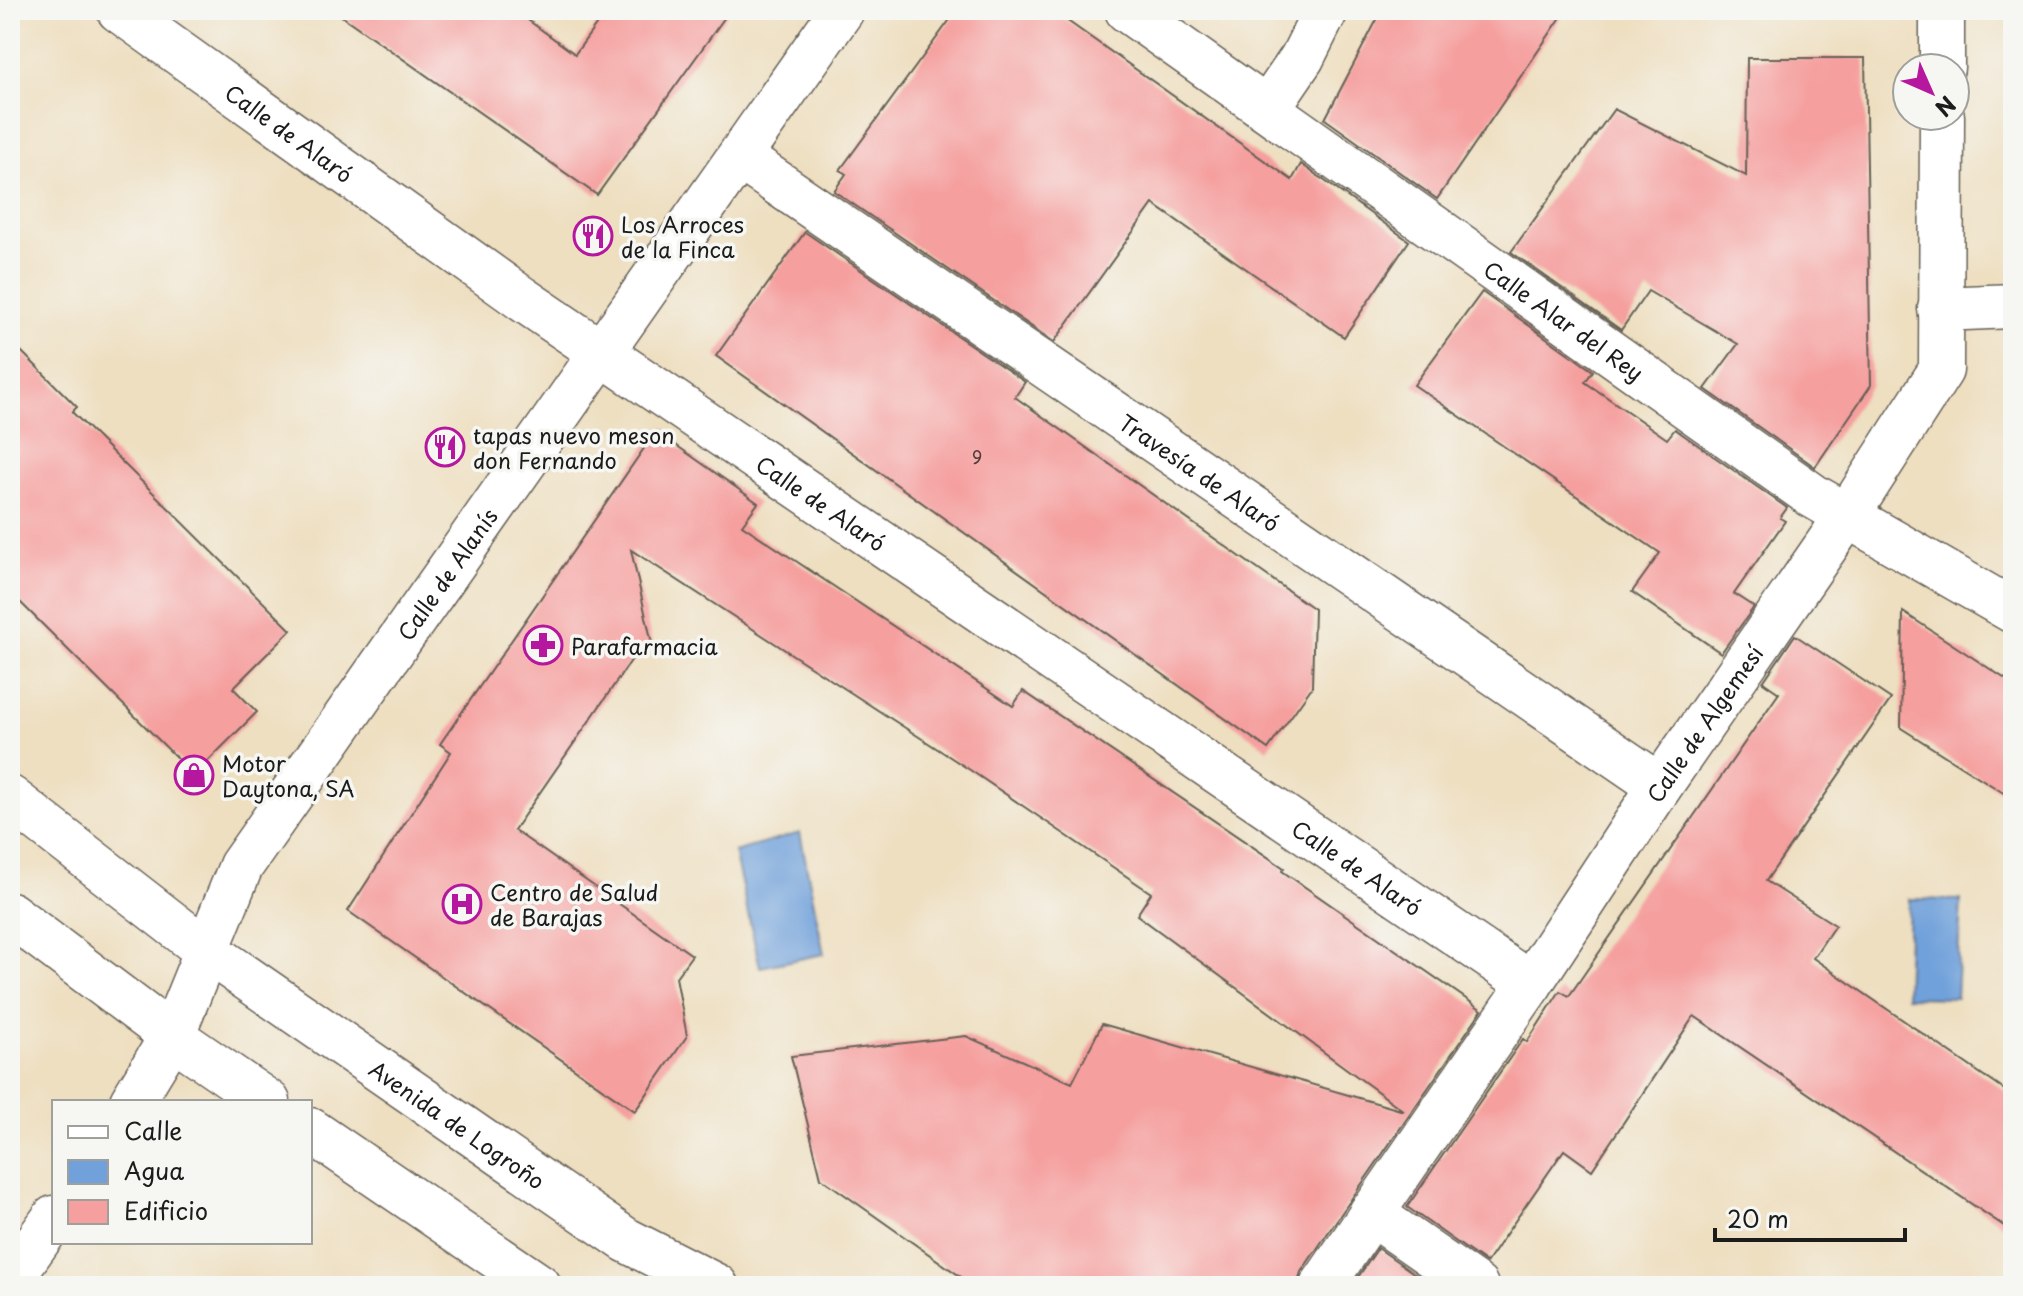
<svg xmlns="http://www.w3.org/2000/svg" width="2023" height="1296" viewBox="0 0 2023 1296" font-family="'Playpen Sans',sans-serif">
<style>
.water{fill:#71a1da;stroke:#465e7b;stroke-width:2}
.building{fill:#f59f9e}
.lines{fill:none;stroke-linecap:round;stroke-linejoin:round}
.street-casing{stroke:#666056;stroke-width:47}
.secondary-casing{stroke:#666056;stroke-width:47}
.street{stroke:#fff;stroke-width:44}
.secondary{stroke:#fff;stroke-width:44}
.labels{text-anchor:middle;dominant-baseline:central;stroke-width:7;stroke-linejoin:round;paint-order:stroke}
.number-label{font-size:18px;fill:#523d3c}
.street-label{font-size:22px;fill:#1c1c1c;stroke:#f6f6f2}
.poi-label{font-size:22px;fill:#1c1c1c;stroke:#f6f6f2;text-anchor:start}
</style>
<rect width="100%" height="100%" fill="#f6f6f2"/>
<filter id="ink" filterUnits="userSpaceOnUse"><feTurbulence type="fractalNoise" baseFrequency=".0125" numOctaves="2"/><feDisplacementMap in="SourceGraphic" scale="16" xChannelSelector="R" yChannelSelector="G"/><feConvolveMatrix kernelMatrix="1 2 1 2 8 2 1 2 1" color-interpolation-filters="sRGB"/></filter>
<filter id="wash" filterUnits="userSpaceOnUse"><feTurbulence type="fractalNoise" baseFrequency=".006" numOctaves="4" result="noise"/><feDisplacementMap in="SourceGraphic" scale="32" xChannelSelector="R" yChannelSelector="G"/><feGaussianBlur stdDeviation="1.8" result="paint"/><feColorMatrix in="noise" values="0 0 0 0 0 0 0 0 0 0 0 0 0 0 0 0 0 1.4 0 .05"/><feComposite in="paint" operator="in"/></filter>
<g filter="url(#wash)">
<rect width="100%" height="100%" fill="#eedfc1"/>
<path class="water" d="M800,833L824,954L760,967L734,852Z
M1909,899L1961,900L1956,998L1906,997Z"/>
<g id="blocks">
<path class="building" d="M333,10H514L575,54L607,10H730L597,195Z
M957,10H1052L1292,180L1301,164L1409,241L1344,337L1153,204L1054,342L834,191L846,174L840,170Z
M1382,10H1566L1437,199L1325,119Z
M1747,58H1865L1871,385L1815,467L1705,389L1738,344L1648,291L1621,330L1511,252L1614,109L1746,176Z
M805,232L1025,382L1015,397L1314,609L1312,687L1268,749L716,356Z
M1482,292L1593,371L1585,382L1667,439L1675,429L1787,508L1780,518L1785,521L1734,594L1754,607L1721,653L1632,592L1660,553L1414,385Z
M10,340L77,407L72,412L291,630L233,688L257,712L194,775L10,592Z
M656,431L758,503L742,525L1013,706L1023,691L1284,868L1282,871L1482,1010L1301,1272L1297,1286H974L821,1178L791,1056L966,1036L1072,1083L1102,1024L1404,1111L1137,915L1151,893L970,770L631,550L653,648L637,652L514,830L692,955L676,977L687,1036L635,1111L348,911L451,752L440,744Z
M1903,612L2013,684V799L1901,728Z
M1795,635L1891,699L1766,881L1835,925L1813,958L2013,1096V1232L1694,1016L1592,1170L1564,1150L1486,1263L1407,1207L1523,1039L1527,1042L1560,991L1569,996L1779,693L1763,682Z
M1378,1248L1432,1286H1352Z"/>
</g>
</g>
<g filter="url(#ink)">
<use href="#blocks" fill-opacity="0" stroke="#666056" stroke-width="2"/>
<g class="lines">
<defs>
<g id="street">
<path id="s1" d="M119,10L521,298L1530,984"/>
<path id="s2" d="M1127,10L1813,496L2013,611"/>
<path d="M1942,68V10"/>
<path d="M1268,108L1302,58L1326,10"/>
<path id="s3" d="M741,158L1660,786"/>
<path d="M1940,309L2013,306"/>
<path id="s4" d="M132,1102L172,1036L241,866L842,10"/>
<path d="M1371,1213L1476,1286"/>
<path d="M10,1280L54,1218"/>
<path id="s5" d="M1322,1286L1530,984L1660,786L1847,516L1941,370L1942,116"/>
</g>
<g id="secondary">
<path id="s6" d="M10,798L206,950L626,1240L716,1286"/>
<path d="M10,914L172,1036L268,1102"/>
<path d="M310,1130L539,1286"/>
</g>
</defs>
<use href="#street" class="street-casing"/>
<use href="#secondary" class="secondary-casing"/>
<use href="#street" class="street"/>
<use href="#secondary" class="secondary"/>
</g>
</g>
<defs>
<symbol id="restaurant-ring" viewBox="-11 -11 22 22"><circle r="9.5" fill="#f6f6f2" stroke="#b5179e" stroke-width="1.5"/><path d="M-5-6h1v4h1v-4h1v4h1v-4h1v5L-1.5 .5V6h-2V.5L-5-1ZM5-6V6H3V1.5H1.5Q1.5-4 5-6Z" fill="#b5179e"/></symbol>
<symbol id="pharmacy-ring" viewBox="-11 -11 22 22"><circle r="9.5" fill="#f6f6f2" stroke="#b5179e" stroke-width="1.5"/><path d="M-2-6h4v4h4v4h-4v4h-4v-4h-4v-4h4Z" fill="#b5179e"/></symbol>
<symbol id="shop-ring" viewBox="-11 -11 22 22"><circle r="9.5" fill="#f6f6f2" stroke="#b5179e" stroke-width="1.5"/><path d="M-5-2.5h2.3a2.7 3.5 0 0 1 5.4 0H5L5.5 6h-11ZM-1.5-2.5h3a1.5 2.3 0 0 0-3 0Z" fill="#b5179e"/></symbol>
<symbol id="hospital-ring" viewBox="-11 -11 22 22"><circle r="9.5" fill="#f6f6f2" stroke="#b5179e" stroke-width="1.5"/><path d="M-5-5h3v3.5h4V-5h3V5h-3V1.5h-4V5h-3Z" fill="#b5179e"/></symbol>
</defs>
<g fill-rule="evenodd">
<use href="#restaurant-ring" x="571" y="214" width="44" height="44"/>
<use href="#restaurant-ring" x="423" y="425" width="44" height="44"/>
<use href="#pharmacy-ring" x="521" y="623" width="44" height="44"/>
<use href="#shop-ring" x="172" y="753" width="44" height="44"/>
<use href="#hospital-ring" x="440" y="882" width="44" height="44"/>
</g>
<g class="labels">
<g class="number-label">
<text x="977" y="456">9</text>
</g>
<g class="street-label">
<text stroke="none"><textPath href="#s1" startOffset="210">Calle de Alaró</textPath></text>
<text stroke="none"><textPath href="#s2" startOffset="536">Calle Alar del Rey</textPath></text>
<text stroke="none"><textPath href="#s3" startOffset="556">Travesía de Alaró</textPath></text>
<text stroke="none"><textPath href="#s1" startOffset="858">Calle de Alaró</textPath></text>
<text stroke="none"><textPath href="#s4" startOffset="618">Calle de Alanís</textPath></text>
<text stroke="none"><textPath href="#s5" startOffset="680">Calle de Algemesí</textPath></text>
<text stroke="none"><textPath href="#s1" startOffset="1506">Calle de Alaró</textPath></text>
<text stroke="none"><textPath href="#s6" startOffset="554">Avenida de Logroño</textPath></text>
</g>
<g class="poi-label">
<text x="621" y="223">Los Arroces<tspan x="621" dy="25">de la Finca</tspan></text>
<text x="473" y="434">tapas nuevo meson<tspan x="473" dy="25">don Fernando</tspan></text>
<text x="571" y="645">Parafarmacia</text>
<text x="222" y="762">Motor<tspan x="222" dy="25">Daytona, SA</tspan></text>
<text x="490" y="891">Centro de Salud<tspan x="490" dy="25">de Barajas</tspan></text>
</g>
</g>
<rect width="2023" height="1296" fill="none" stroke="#f6f6f2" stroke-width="40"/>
<rect x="52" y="1100" width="260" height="144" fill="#f6f6f2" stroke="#9f9f9c" stroke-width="2"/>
<rect x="68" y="1126" width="40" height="12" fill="#ffffff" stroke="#9f9f9c" stroke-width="2"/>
<text x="124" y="1140" font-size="24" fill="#1c1c1c">Calle</text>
<rect x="68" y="1160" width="40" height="24" fill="#71a1da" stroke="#9f9f9c" stroke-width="2"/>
<text x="124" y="1180" font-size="24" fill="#1c1c1c">Agua</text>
<rect x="68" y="1200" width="40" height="24" fill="#f59f9e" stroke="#9f9f9c" stroke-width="2"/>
<text x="124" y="1220" font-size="24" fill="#1c1c1c">Edificio</text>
<g transform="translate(1931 92) rotate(135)"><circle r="38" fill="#f6f6f2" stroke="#9f9f9c" stroke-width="2"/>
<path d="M0-6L14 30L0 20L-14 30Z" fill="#b5179e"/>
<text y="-12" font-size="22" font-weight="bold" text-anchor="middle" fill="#1c1c1c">N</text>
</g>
<path d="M1715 1228v12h190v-12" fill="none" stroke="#1c1c1c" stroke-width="4"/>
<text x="1727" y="1228" font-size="24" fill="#1c1c1c" stroke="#f6f6f2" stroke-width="6" paint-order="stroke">20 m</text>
</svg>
